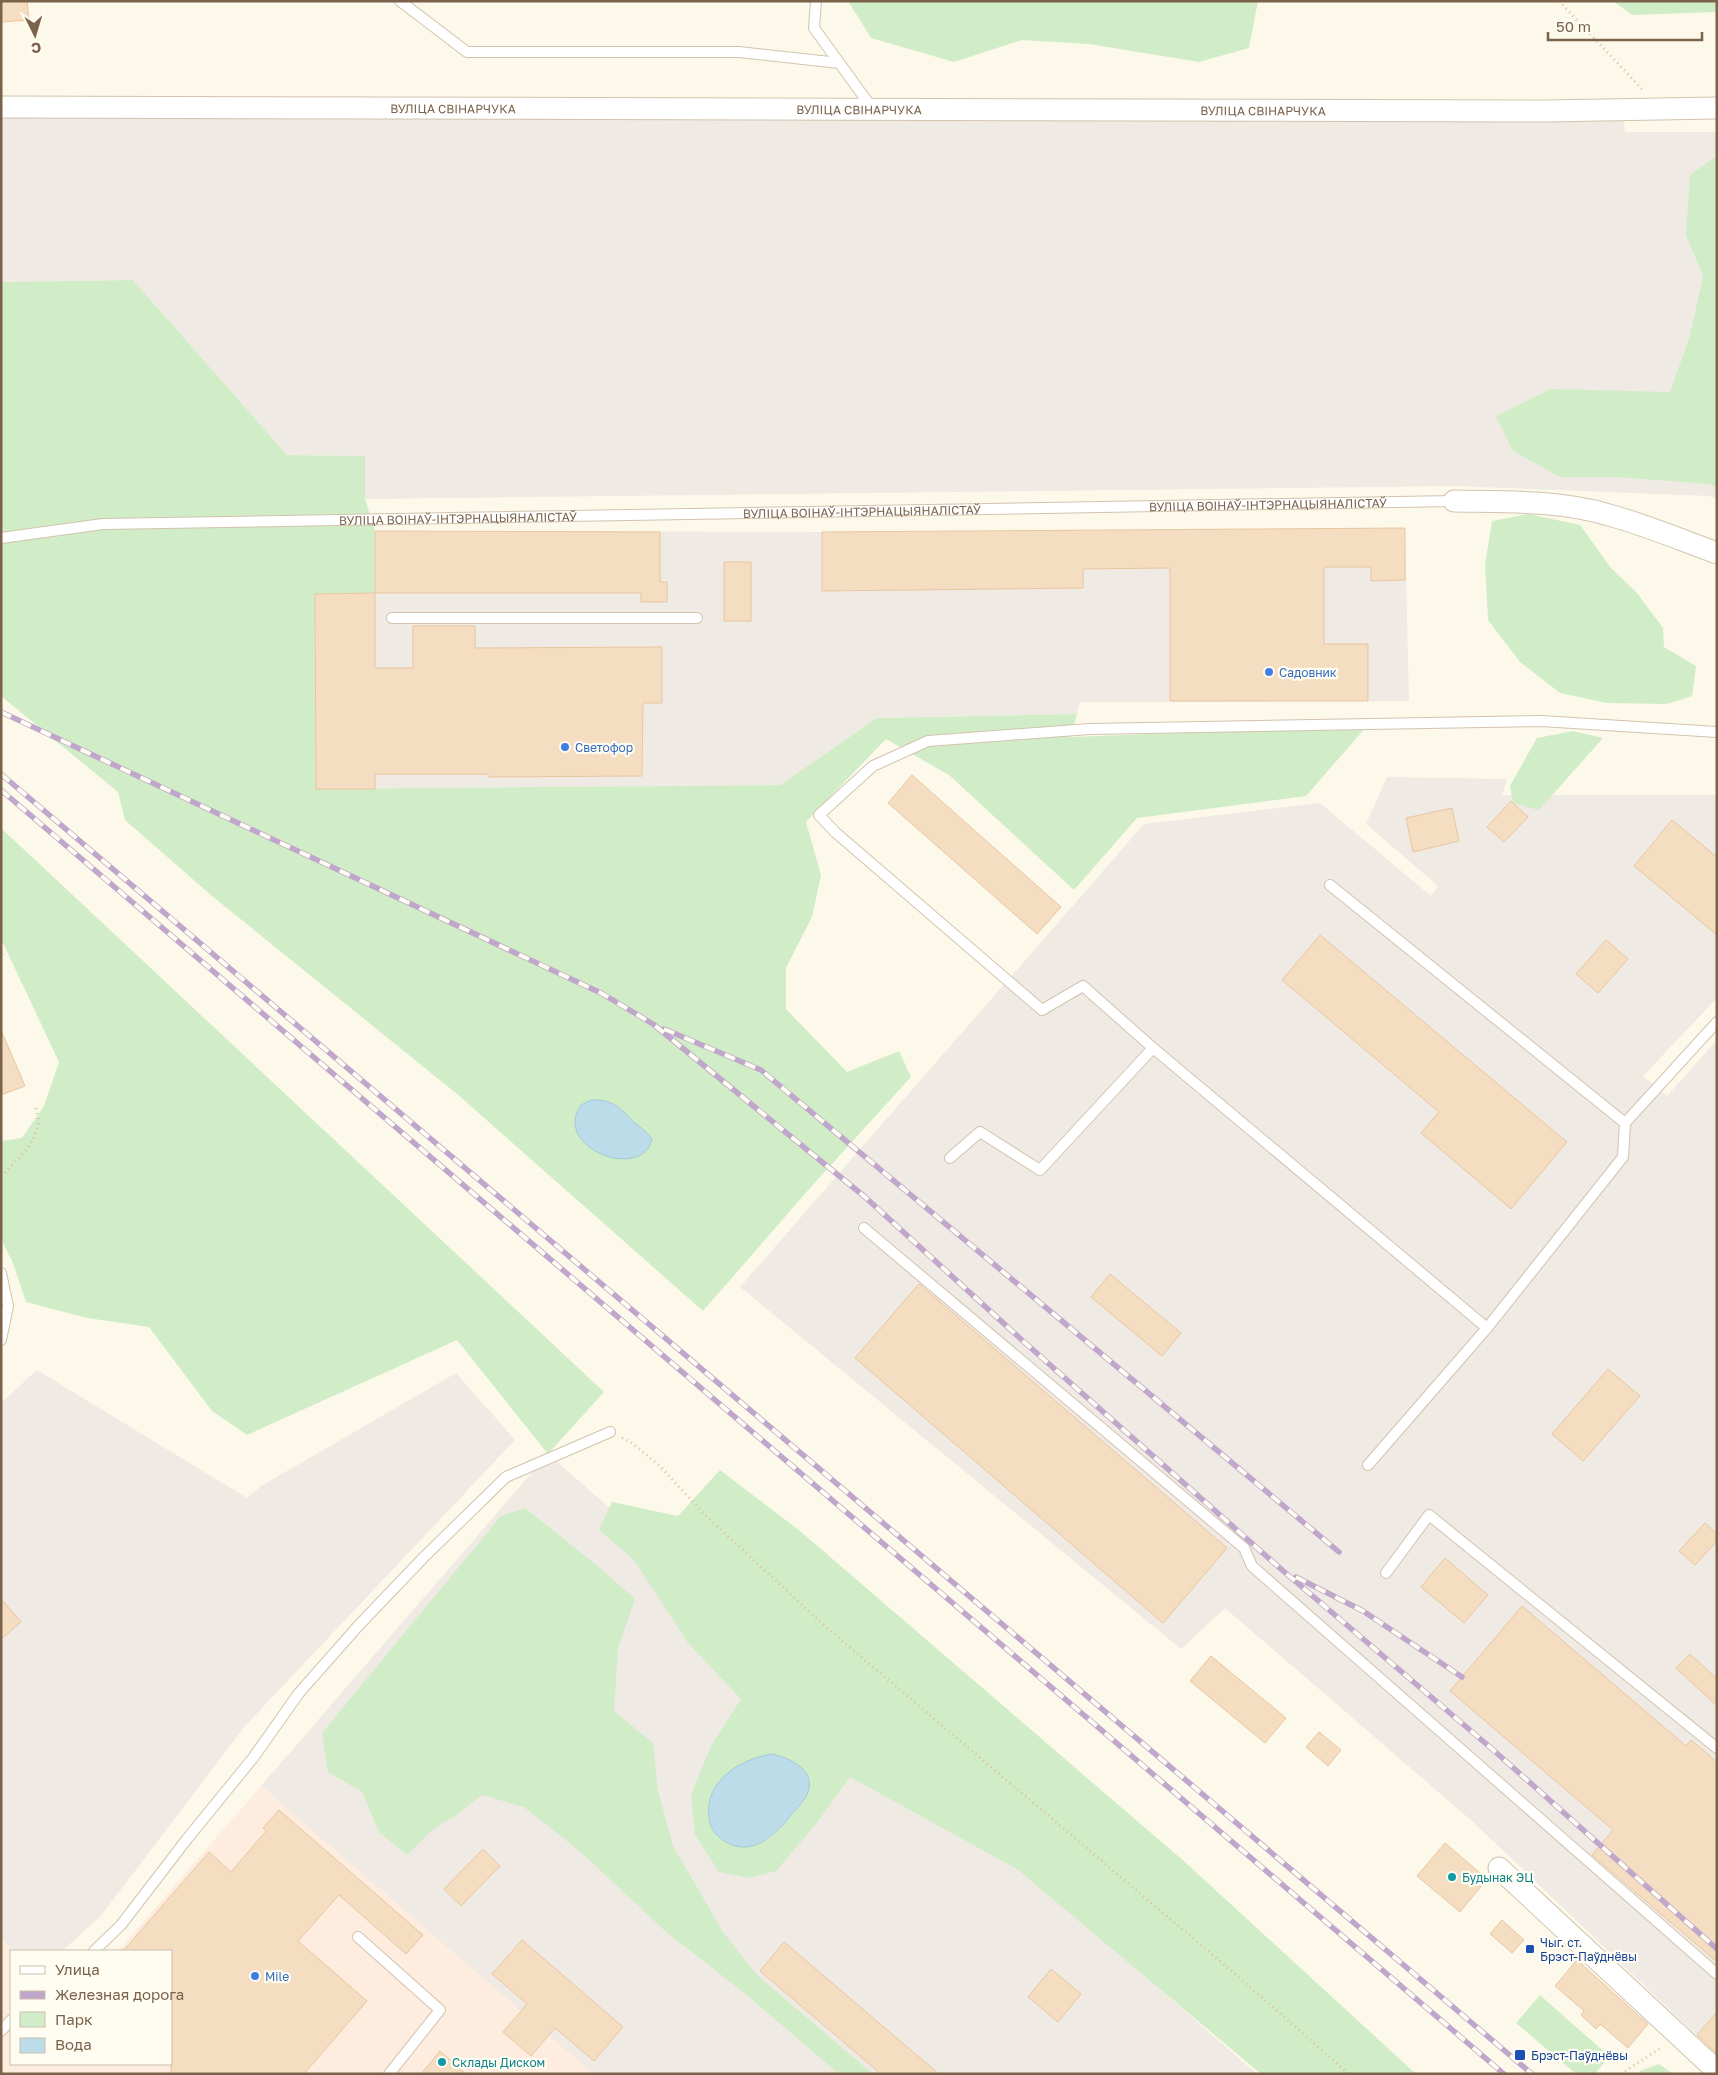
<svg xmlns="http://www.w3.org/2000/svg" width="1718" height="2075" viewBox="0 0 1718 2075" font-family="'Golos Text',sans-serif">
<style>
.commercial{fill:#feecde}
.industrial{fill:#efeae3}
.green{fill:#d1edc7;fill-rule:evenodd}
.water{fill:#bddce9;stroke:#a2cadb}
.building{fill:#f4ddc0;stroke:#e8c6a0}
.lines{fill:none;stroke-linecap:round;stroke-linejoin:round}
.service-casing{stroke:#d2c3ae;stroke-width:12}
.minor-casing{stroke:#d2c3ae;stroke-width:23}
.path{stroke:#dac0a2;stroke-width:3;stroke-dasharray:1 4;stroke-linecap:butt}
.service{stroke:#fff;stroke-width:10}
.minor{stroke:#fff;stroke-width:21}
.rail-casing{stroke:#bfa6ca;stroke-width:5.5}
.rail{stroke:#fffcf2;stroke-width:4;stroke-dasharray:11;stroke-linecap:butt}
.shop-dot{fill:#3f7fe0;stroke:#fffcf2;stroke-width:2}
.culture-dot{fill:#0f9aa8;stroke:#fffcf2;stroke-width:2}
.transit-dot{fill:#1a4fb4;stroke:#fffcf2;stroke-width:2}
.labels{text-anchor:middle;dominant-baseline:central;stroke-width:4.5;stroke-linejoin:round;paint-order:stroke}
.street-label{font-size:12px;fill:#7b634b;stroke:#fffcf2}
.shop-label{font-size:12px;fill:#366cbe;stroke:#fffcf2;text-anchor:start}
.culture-label{font-size:12px;fill:#0d838f;stroke:#fffcf2;text-anchor:start}
.transit-label{font-size:12px;fill:#164399;stroke:#fffcf2;text-anchor:start}
</style>
<rect width="100%" height="100%" fill="#fdf9ea"/>
<path class="commercial" d="M261,1786L595,2074H1V1937L13,1951H11V2064H171V1951H118Z"/>
<path class="industrial" d="M1,107L1623,110L1625,132H1717V499L1709,496L1454,486L365,499V456L287,455L133,280L1,282Z
M1405,528L1409,701L1080,702L1077,714L877,718L780,785L316,789L315,594L374,593L375,531L822,532Z
M1387,777L1507,779L1502,795H1717V998L1643,1076L1667,1096L1717,1040V2055L1472,1821L1225,1608L1181,1649L740,1287L1144,824L1320,803L1431,896L1438,886L1366,824Z
M37,1370L247,1498L261,1486L456,1373L515,1440L245,1726L100,1917L62,1951H13L1,1937V1403Z
M548,1454L1257,2074H594L261,1786Z"/>
<path class="green" d="M848,1H1258L1249,48L1199,62L1089,44L1022,40L954,62L871,38Z
M1613,1H1717V12L1632,15Z
M1717,156V487L1709,484L1617,477H1560L1513,451L1496,416L1551,389L1670,392L1690,336L1703,276L1686,235L1690,175Z
M133,280L287,455L365,456V499L375,531V593L315,594L316,789L780,785L877,718L1077,714L1071,737L1367,726L1306,796L1137,818L1074,890L949,775L886,739L806,822L821,875L812,917L786,968V1009L847,1072L899,1051L911,1077L810,1188L703,1311L457,1094L212,896L125,820L118,792L1,696V282Z
M1529,514L1580,525L1611,568L1637,593L1663,628L1664,647L1696,666L1692,696L1667,704L1607,703L1560,693L1520,662L1488,620L1485,565L1492,521Z
M1573,731L1603,738L1539,810L1513,803L1510,786L1537,738Z
M1,828L604,1392L548,1454L457,1340L247,1435L212,1411L149,1327L87,1318L26,1302L13,1263L1,1239V1141L22,1138L44,1106L59,1062L1,939Z
M720,1470L800,1531L1186,1863L1416,2074H1261L1017,1869L850,1777L816,1824L776,1871L749,1878L719,1872L695,1835L691,1795L711,1746L741,1699L688,1643L634,1560L599,1530L612,1502L678,1516ZM711,1797L804,1800L774,1835L766,1841L710,1825L708,1811Z
M525,1508L599,1567L635,1599L618,1648L614,1711L653,1743L658,1791L673,1846L723,1932L758,1976L873,2074H839L743,1992L665,1931L582,1853L524,1807L482,1795L456,1815L432,1830L407,1855L379,1832L362,1792L328,1772L322,1733L501,1516Z
M1540,1995L1609,2056L1595,2074H1576L1516,2023Z
M1659,2064L1673,2074H1638L1640,2071Z"/>
<path class="water" d="M591,1100C613,1099 620,1108 635,1123C641,1128 647,1132 652,1139C643,1182 551,1148 581,1105Z
M771,1754C788,1757 816,1769 808,1792C805,1800 798,1807 792,1814C777,1833 753,1858 726,1842C717,1837 710,1829 709,1818C704,1781 739,1760 771,1754Z"/>
<path class="building" d="M1,1H27L29,20L1,22Z
M1405,528V580L1371,581V567H1324V644H1368V701H1170V568L1083,569V588L822,591V532Z
M375,531L660,532V582H667V602H641V593H375Z
M724,562H751V621H724Z
M375,593V668H413V626H475V648L662,647V703H643L642,776L488,777V774H375V789H316L315,594Z
M912,775L1061,907L1037,934L888,803Z
M1511,801L1528,817L1504,842L1487,827Z
M1452,808L1459,841L1413,852L1406,818Z
M1672,820L1717,857V935L1634,866Z
M1320,935L1567,1142L1511,1209L1421,1133L1439,1112L1282,980Z
M1606,940L1628,959L1598,993L1576,974Z
M1,1030L25,1086L1,1095Z
M1110,1274L1181,1333L1162,1356L1091,1297Z
M919,1284L1227,1548L1163,1623L855,1358Z
M1608,1369L1640,1396L1583,1461L1552,1434Z
M1705,1523L1717,1534V1541L1695,1565L1679,1551Z
M1445,1558L1488,1595L1464,1623L1421,1587Z
M1,1599L21,1622L1,1639Z
M1522,1606L1686,1746L1691,1740L1717,1762V1962L1592,1855L1613,1830L1450,1691Z
M1690,1654L1717,1679V1706L1676,1668Z
M1211,1656L1286,1718L1265,1743L1190,1681Z
M1319,1732L1341,1750L1328,1766L1306,1747Z
M279,1810L423,1935L406,1954L339,1895L298,1941L367,2001L304,2074H171V1951H123L209,1852L231,1872L266,1831L263,1828Z
M1445,1843L1487,1879L1460,1912L1417,1876Z
M483,1849L500,1866L461,1906L444,1889Z
M1502,1920L1524,1940L1512,1953L1490,1934Z
M522,1940L623,2027L594,2061L555,2028L531,2056L503,2032L527,2004L492,1974Z
M784,1942L939,2074H881L760,1971Z
M1577,1960L1648,2024L1628,2048L1600,2024L1596,2029L1581,2015L1584,2011L1555,1986Z
M1051,1969L1081,1994L1058,2022L1028,1997Z
M1717,2012V2054L1697,2035Z
M440,2051L466,2074H421Z"/>
<g class="lines">
<defs>
<g id="service">
<path d="M400,1L467,52H739L839,63"/>
<path d="M816,1L814,28L872,108"/>
<path id="s1" d="M1,538L103,524L1454,501"/>
<path d="M392,618H697"/>
<path d="M1153,1048L1487,1328L1623,1157L1625,1123L1330,885"/>
<path d="M1625,1123L1717,1022"/>
<path d="M950,1158L980,1132L1040,1170L1153,1048L1083,986L1042,1010L835,832L819,815L873,766L928,741L1089,729L1541,721L1717,732"/>
<path d="M864,1228L1244,1548L1252,1566L1717,1974"/>
<path d="M1,1273L8,1306L1,1340"/>
<path d="M1368,1465L1487,1328"/>
<path d="M1386,1573L1429,1515L1717,1748"/>
<path d="M358,1937L440,2010L389,2074"/>
<path d="M94,1951L121,1925L187,1839L253,1758L299,1693L359,1625L424,1557L506,1477L610,1432"/>
<path d="M1,2031L11,2020"/>
</g>
<g id="minor">
<path id="s2" d="M1,107L1545,111L1717,108"/>
<path d="M1454,501C1506,502 1559,500 1609,515C1646,525 1681,540 1717,553"/>
<path d="M1499,1868L1717,2071"/>
</g>
</defs>
<use href="#service" class="service-casing"/>
<use href="#minor" class="minor-casing"/>
<path class="path" d="M1559,1L1642,89
M1,950L3,955
M1,1176C15,1162 38,1143 38,1121C38,1116 36,1110 35,1105
M622,1438L632,1443L660,1466L705,1515L827,1628L1235,1974L1349,2074
M1621,2074L1662,2047"/>
<use href="#service" class="service"/>
<use href="#minor" class="minor"/>
<defs>
<path id="rail" d="M1,712L601,993L653,1024L865,1197L1023,1341L1281,1569L1491,1748L1717,1949
M1,774L1532,2074
M1,790L1504,2074
M664,1029L761,1070L1339,1552
M1296,1577L1363,1611L1462,1677"/>
</defs>
<use href="#rail" class="rail-casing"/>
<use href="#rail" class="rail"/>
</g>
<g class="shop-dot">
<circle cx="1269" cy="672" r="5"/>
<circle cx="565" cy="747" r="5"/>
<circle cx="255" cy="1976" r="5"/>
</g>
<g class="culture-dot">
<circle cx="1452" cy="1877" r="5"/>
<circle cx="442" cy="2062" r="5"/>
</g>
<g class="transit-dot">
<rect x="1525" y="1944" width="10" height="10" rx="2.5"/>
<rect x="1514" y="2049" width="12" height="12" rx="2.5"/>
</g>
<g class="labels">
<g class="street-label">
<text stroke="none"><textPath href="#s2" startOffset="452">ВУЛІЦА СВІНАРЧУКА</textPath></text>
<text stroke="none"><textPath href="#s2" startOffset="858">ВУЛІЦА СВІНАРЧУКА</textPath></text>
<text stroke="none"><textPath href="#s2" startOffset="1262">ВУЛІЦА СВІНАРЧУКА</textPath></text>
<text stroke="none"><textPath href="#s1" startOffset="1268">ВУЛІЦА ВОІНАЎ-ІНТЭРНАЦЫЯНАЛІСТАЎ</textPath></text>
<text stroke="none"><textPath href="#s1" startOffset="862">ВУЛІЦА ВОІНАЎ-ІНТЭРНАЦЫЯНАЛІСТАЎ</textPath></text>
<text stroke="none"><textPath href="#s1" startOffset="458">ВУЛІЦА ВОІНАЎ-ІНТЭРНАЦЫЯНАЛІСТАЎ</textPath></text>
</g>
<g class="shop-label">
<text x="1279" y="672">Садовник</text>
<text x="575" y="747">Светофор</text>
<text x="265" y="1976">Mile</text>
</g>
<g class="culture-label">
<text x="1462" y="1877">Будынак ЭЦ</text>
<text x="452" y="2062">Склады Диском</text>
</g>
<g class="transit-label">
<text x="1540" y="1942">Чыг. ст.<tspan x="1540" dy="14">Брэст-Паўднёвы</tspan></text>
<text x="1531" y="2055">Брэст-Паўднёвы</text>
</g>
</g>
<rect width="1718" height="2075" fill="none" stroke="#7b634b" stroke-width="5"/>
<rect x="10" y="1950" width="162" height="115" fill="#fffcf2" stroke="#cabfaf"/>
<rect x="20" y="1966" width="25" height="8" fill="#ffffff" stroke="#cabfaf"/>
<text x="55" y="1975" font-size="15" fill="#7b634b">Улица</text>
<rect x="20" y="1991" width="25" height="8" fill="#bfa6ca" stroke="#cabfaf"/>
<text x="55" y="2000" font-size="15" fill="#7b634b">Железная дорога</text>
<rect x="20" y="2012" width="25" height="15" fill="#d1edc7" stroke="#cabfaf"/>
<text x="55" y="2025" font-size="15" fill="#7b634b">Парк</text>
<rect x="20" y="2038" width="25" height="15" fill="#bddce9" stroke="#cabfaf"/>
<text x="55" y="2050" font-size="15" fill="#7b634b">Вода</text>
<g transform="translate(35 35) rotate(175)" stroke="#fffcf2" stroke-width="4" paint-order="stroke">
<path d="M0-4L9 19L0 12L-9 19Z" fill="#7b634b"/>
<text y="-8" font-size="14" font-weight="bold" text-anchor="middle" fill="#7b634b">С</text>
</g>
<path d="M1548 32v8h154v-8" fill="none" stroke="#7b634b" stroke-width="2.5"/>
<text x="1556" y="32" font-size="15" fill="#7b634b" stroke="#fffcf2" stroke-width="4" paint-order="stroke">50 m</text>
</svg>
